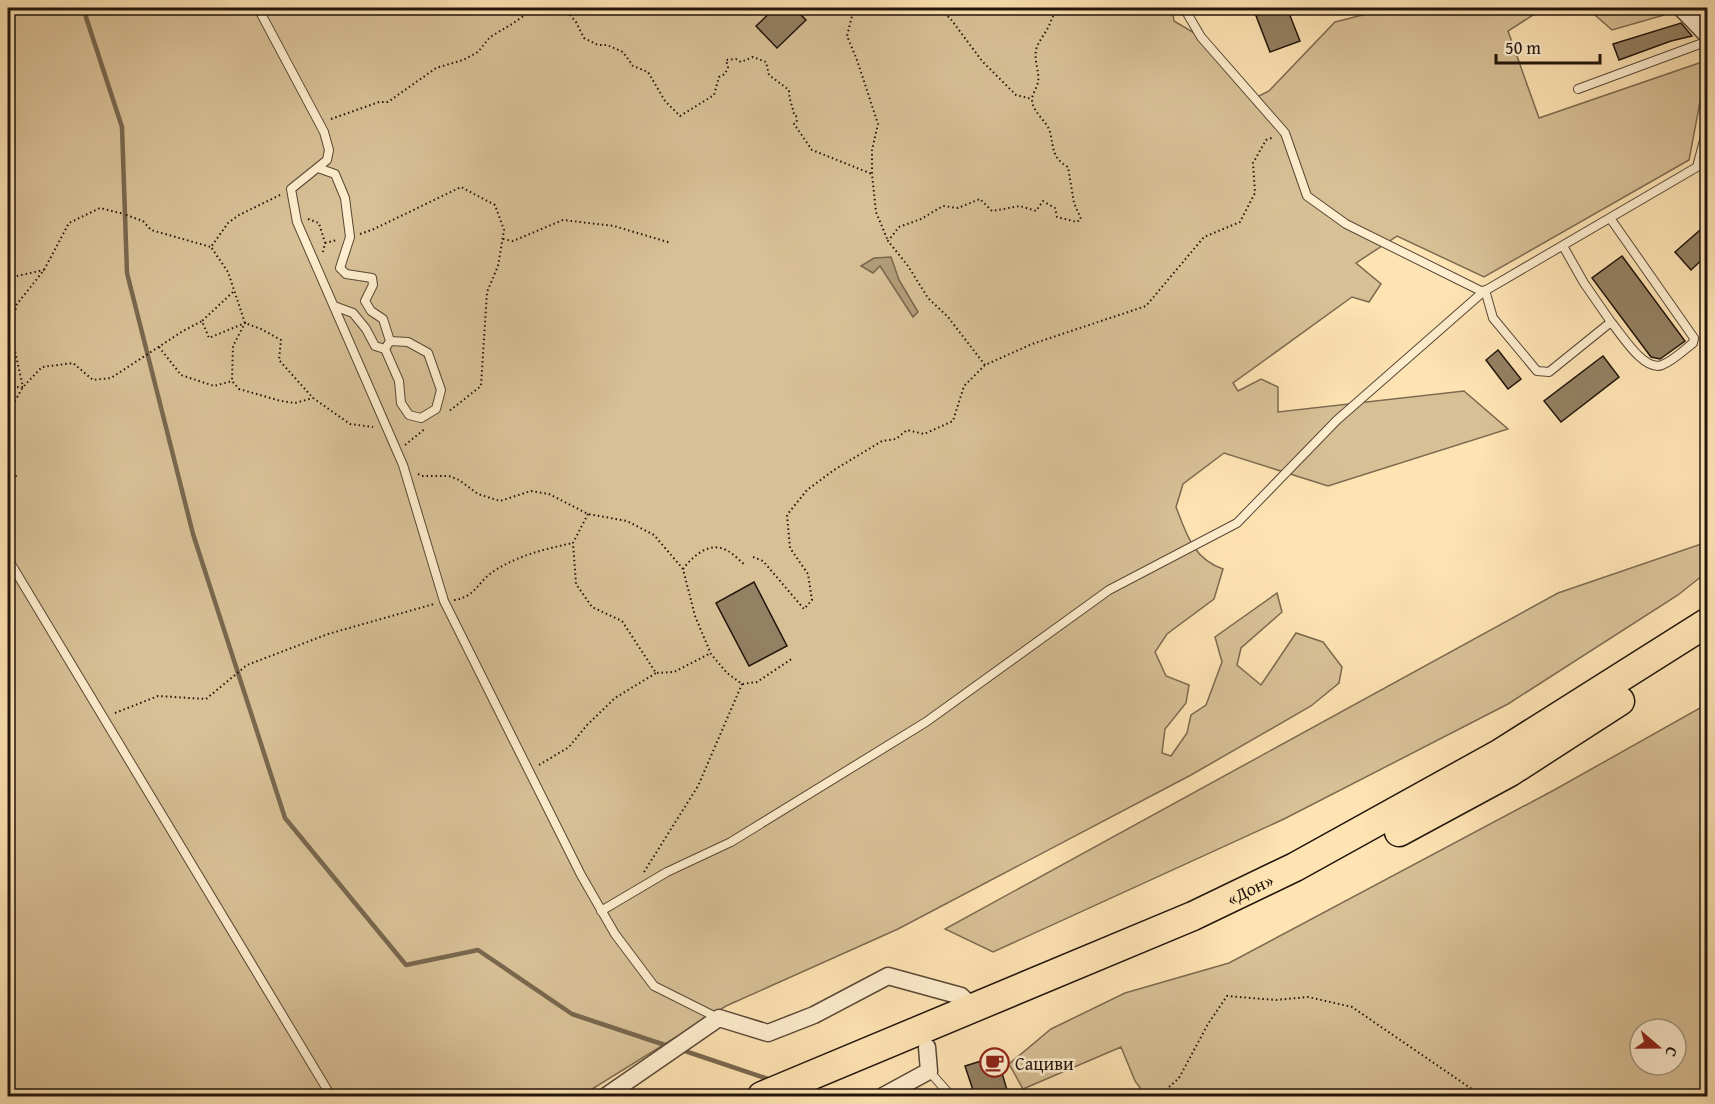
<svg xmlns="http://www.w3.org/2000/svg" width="1715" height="1104" viewBox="0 0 1715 1104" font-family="'Gentium Book Plus',serif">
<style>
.green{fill:#d8c096;stroke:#7c6a50;stroke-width:1.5;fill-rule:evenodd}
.water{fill:#b39d7a;stroke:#79674e;stroke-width:1.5}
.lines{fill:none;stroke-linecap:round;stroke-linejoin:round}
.stream{stroke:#79674e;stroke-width:4.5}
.building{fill:#948062;stroke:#21150b;stroke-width:1.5}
.lane-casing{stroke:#584835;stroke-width:10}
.street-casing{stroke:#584835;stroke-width:19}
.highway-casing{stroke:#21150b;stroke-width:31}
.path{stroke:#21150b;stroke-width:2;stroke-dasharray:1.5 3;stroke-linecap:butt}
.lane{stroke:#feedce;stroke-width:8}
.street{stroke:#feedce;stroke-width:16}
.highway{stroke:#fee3b3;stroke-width:28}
.labels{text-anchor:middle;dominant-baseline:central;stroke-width:5;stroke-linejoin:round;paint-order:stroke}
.street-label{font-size:18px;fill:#21150b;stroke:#feedce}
.poi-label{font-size:18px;fill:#21150b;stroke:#feedce;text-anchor:start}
</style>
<rect width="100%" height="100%" fill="#fee3b3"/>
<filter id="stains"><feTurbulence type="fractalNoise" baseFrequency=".00333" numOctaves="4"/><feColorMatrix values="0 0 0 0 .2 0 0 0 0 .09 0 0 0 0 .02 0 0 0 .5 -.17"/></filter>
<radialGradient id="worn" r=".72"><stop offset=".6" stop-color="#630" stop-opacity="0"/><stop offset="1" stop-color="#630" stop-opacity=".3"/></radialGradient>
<path class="green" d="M8,8H1172L1174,21L1201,37L1255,98L1269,91L1335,22L1390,8H1544L1508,31L1539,118L1708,60L1689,160L1484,277L1397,236L1356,263L1381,284L1369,302L1352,297L1233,383L1238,391L1261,379L1278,387V412L1464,391L1508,429L1328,486L1224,453L1183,484L1176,507C1186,533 1193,559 1223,569L1214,599L1167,634L1155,652L1166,676L1189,685L1186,703L1165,729L1162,753L1171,756L1187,733L1191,715L1206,705L1222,662L1215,637L1277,593L1282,612L1241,648L1237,665L1261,685L1296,633L1323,642L1342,667L1339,683L1311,706L1191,775L898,929L726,1006L581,1096H8Z
M1587,8H1671L1675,12L1612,30Z
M1707,542V572L1678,595L1508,704L1284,819L993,952L945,929L1558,593Z
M1707,704V1096H1146L1135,1081L1121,1047L1023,1089L1009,1064L1051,1029L1125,993L1229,963L1556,789ZM1640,1029H1676V1065H1640Z"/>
<path class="water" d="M891,257L899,280L918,312L913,317L880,266L873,273L861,266L874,258Z"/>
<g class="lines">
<path class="stream" d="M83,8L122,127L127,273L193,534L285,818L406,965L478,950L572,1014L671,1047
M682,1050L771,1080
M804,1091L822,1096"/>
</g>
<path class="building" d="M775,8H794L806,20L777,48L756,26Z
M1253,8H1287L1300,41L1270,52Z
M1681,23L1692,36L1671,41L1619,60L1613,44Z
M1707,224V255L1691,270L1675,252Z
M1622,256L1685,341L1660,359L1651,357L1592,278Z
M1498,350L1521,379L1508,389L1486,360Z
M1603,356L1619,377L1561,422L1544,401Z
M754,582L787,646L749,666L716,603Z
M997,1056L1007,1090L987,1096H975L965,1066Z"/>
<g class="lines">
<defs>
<path id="lane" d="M258,8L324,132L329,150L327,160L291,189L297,222L403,465L444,601L581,875L615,934L654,986L718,1018
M1184,8L1201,37L1285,133L1307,196L1346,224L1483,292
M1578,89L1708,41
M318,168L335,174L345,198L350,237L340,268L346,274L372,278L373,285L365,301L371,311L383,319L390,341L385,349L375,346L366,329L353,313L334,306
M1610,218L1694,338L1693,343C1684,350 1673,361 1662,365C1644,372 1622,335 1611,322
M1485,290L1493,318L1537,371L1549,372L1611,322L1584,283L1563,246
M385,349L399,381L401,403L409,415L421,418L436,409L441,390L428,353L408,342L390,341
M8,559L331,1096
M601,911L667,872L731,842L926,722L1109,590L1237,523L1337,420L1483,292L1697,167L1708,125
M929,1071L951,1096"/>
<path id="street" d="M1681,8L1708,36
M606,1096L719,1018L768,1033L814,1015L888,976L961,996L975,1009
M883,1096L929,1071L927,1047"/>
<g id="highway">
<path d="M1399,832L1510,772L1620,701"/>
<path id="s1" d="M762,1096L1193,916L1295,867L1499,754L1708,622"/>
</g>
</defs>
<use href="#lane" class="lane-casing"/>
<use href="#street" class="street-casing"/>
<use href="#highway" class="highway-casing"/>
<path class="path" d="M564,8L576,22L584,38L598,45H607L623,52L633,66L648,72L665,101L680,116L714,95L719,77L725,74L728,67L726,60L736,59L741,62L753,57L766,62L769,75L789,90C789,101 793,106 794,115L796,116L797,122L794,124L812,150L872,174
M732,8L750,15
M854,8L847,36L857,60L878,124L872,150V174L876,212L888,241
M937,8L950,18L982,61L1016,95L1032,99
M331,119L379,102H388L436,68L463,60L478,52L490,37L512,24L535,8
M280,195L239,215L228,223L211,247L228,272L245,323L261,329L281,340L279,360L313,398L350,424L373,427
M126,215L143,221L151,230L211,247
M308,219L319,223L325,243L323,252
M360,234L374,229L461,187L495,205L504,230L498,266L487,292L481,386L448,412
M503,239L513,241L563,220L614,226L671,243
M325,243L337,240
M8,278L44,270
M233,292L202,321L209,338L245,323L233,346L232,381L239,389L281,401L295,403L313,398
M159,347L181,375L214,386L232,381
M985,365L948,317L928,298L908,266L888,241L899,227L921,219L943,206L958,208L980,199L992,211L1020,206L1036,211L1043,201L1055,208L1057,217L1077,222L1081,219L1074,203L1068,167C1052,158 1054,149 1050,132C1047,121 1033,113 1032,100C1032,94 1037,88 1038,82C1040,73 1034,62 1036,50C1038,40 1049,31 1052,17L1059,13L1062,8
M8,387H23L10,329L17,304L44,270L69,223L100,208L124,214
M8,413L23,387L42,367L73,363L93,380L111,378L183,331L202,321
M405,445L426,428
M8,459L17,478
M418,474L422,476H449L459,480L478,494L500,501L531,491L549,494L588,514L627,521L654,535L683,569L695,616L711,654L727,673L742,684L757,682L793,658
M588,514L573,543L576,584L592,607L622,621L656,673L674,672L709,654
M753,557L763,561L804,609L812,600L808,574L790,548L787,515L807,490L834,470L882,441L896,439L907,430L924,434L953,421L964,386L985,365L1032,344L1146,306L1204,237L1240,222L1255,193L1253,163L1266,140L1274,137
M683,569C692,557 709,541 726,550C733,553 739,560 745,565
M454,600C476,597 478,581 494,571C519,555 545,549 573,543
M115,713L158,696L206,699L247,665L328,634L434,604
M539,765L569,747L587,725L615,698L656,673
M644,872L698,786L742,684
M1118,1096L1135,1091L1155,1096
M1159,1096L1179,1078L1208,1024L1227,996L1276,1000L1308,997L1352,1007L1482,1096"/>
<use href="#lane" class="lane"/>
<use href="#street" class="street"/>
<use href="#highway" class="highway"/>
</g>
<defs>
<symbol id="cafe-ring" viewBox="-11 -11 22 22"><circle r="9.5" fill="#feedce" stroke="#8f2418" stroke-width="1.5"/><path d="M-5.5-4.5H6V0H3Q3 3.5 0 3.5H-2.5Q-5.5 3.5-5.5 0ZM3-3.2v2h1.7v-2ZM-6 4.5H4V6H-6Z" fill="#8f2418"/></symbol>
</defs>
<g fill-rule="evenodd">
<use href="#cafe-ring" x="978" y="1046" width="33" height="33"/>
</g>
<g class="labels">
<g class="street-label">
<text stroke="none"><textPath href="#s1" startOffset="530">«Дон»</textPath></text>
</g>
<g class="poi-label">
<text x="1015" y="1063">Сациви</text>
</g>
</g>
<rect width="1715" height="1104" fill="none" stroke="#fee3b3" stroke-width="30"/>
<rect x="9" y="9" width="1697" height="1086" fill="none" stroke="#21150b" stroke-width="3"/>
<rect x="15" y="15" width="1685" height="1074" fill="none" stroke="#21150b" stroke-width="1.5"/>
<g transform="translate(1658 1047) rotate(110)"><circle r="28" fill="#feedce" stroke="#a69780" stroke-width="1.5"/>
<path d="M0-4.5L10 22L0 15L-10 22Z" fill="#8f2418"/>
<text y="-9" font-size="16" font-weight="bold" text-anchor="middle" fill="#21150b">С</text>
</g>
<path d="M1496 54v9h104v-9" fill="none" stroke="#21150b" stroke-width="3"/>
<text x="1505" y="54" font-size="18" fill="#21150b" stroke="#feedce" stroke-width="4.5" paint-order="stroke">50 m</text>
<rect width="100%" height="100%" filter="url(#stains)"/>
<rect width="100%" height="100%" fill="url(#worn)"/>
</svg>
